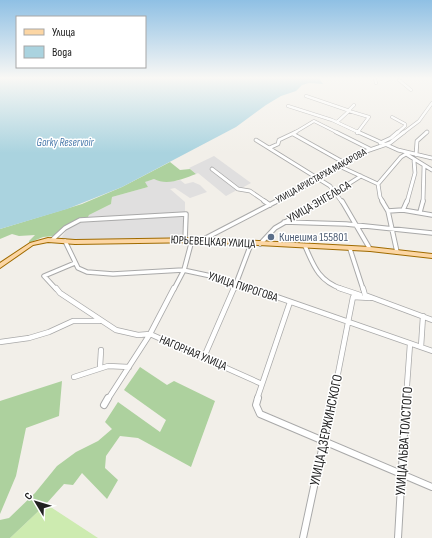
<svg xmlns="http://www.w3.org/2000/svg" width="432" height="538" viewBox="0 0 432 538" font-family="'Sofia Sans Condensed',sans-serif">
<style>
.residential{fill:#e0dfdf}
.grass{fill:#cdebb0}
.forest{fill:#add19e}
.water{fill:#aad3df}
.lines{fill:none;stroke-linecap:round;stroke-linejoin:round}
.minor-far4-casing{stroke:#a9a9a9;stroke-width:3.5}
.minor-far3-casing{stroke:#a9a9a9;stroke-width:4.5}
.minor-far2-casing{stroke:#a9a9a9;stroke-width:5.5}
.minor-far1-casing{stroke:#a9a9a9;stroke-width:6}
.minor-casing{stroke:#a9a9a9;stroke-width:8}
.major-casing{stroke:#a06b00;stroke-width:2}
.minor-far4{stroke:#fff;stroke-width:2.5}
.minor-far3{stroke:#fff;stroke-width:3}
.minor-far2{stroke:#fff;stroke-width:3.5}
.minor-far1{stroke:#fff;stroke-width:4.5}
.minor{stroke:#fff;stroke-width:6}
.major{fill:#fcd6a4;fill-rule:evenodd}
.service-dot{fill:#5c6f8a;stroke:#fff;stroke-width:1.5}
.labels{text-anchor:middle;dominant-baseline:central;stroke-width:3;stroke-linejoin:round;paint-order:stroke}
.far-street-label{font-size:10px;fill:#222;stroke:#fff}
.far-water-label{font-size:11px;font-style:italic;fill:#4a7aab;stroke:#fff}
.street-label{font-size:12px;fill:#222;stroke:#fff}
.service-label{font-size:12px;fill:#4e5e75;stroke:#fff;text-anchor:start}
.near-street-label{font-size:14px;fill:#222;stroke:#fff}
</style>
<rect width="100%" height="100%" fill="#f2efe9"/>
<path class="residential" d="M214,156L251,183L240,189L212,167L210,168L237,190L226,196L198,173L196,174L189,168Z
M154,179L176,181L180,180L185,184L193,182L200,185L207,192L190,198L175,188L170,189L185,202V214L88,217L89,215L111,204L112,197L148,187L144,182Z
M184,215L182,238L60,240L68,228L79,220Z"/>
<path class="grass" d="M46,504L98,538H10Z"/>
<path class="forest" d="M170,162L180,170L190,169L196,174C183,179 167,186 154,179L145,182L148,187L112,197L111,204L89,215L88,217C74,219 65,226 55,236L43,237L29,243V241L35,235L19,236L12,234L0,239V229L82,204L122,187Z
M140,367L167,385L174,381L215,401L191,467L138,438L120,436L106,456L105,468L118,480L107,499L82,473L73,485L64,484L46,504L10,538H0V520L9,518L35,493L57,466L76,452L98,441L112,429L105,422L118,402L160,432L166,420L124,390Z
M62,381L59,416L26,428L16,476L0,514V401Z"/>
<path class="water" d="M0,78H319L323,84L309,83L302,85L296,91L281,96L266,105L236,127L122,187L67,209L0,229Z"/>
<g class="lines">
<defs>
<path id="minor-far4" d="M375,79L376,83
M399,80L411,90
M306,96L350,111L349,110L354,105
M288,106L332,120L360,133
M392,117L405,124V126L397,133
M337,122L349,111L369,117L357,133
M294,133L314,121L338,133
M403,133L419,121L432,103
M426,133L427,132"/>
<path id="minor-far3" d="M336,132L370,149
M358,132L398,150L432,158
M293,134L343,162
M256,140L330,186L342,202
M380,143L391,138L398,132
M269,148L278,144L279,140L296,132
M406,154L432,170
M416,155L417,141L427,132
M339,166L378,184L380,197L383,202
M212,169L238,189L250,191L266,202
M378,184L401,157L406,154
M275,202L319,179L355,155L390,143L404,132
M320,202L361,176
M407,202L415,173L414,161
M423,202L424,166"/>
<path id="minor-far2" d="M264,201L270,205
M342,201L370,249
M382,201L388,211L397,252
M403,210L407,201
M388,211L403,210L432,215
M420,212L423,201
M284,222L346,224L432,233
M52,240L65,228L80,220L186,214L185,240
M202,240L277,201
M65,241L78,268L87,272L113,274L183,270L211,276L254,289
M260,244L275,228L322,201
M305,246C314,267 319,281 342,289
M350,249L363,289
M56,289L44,276L75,263
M174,289L184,270L192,240
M234,289L251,244"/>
<path id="minor-far1" d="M56,288L60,293L116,330L138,335L150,334L262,384
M251,288L432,351
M339,288L360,295
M363,288L365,295L432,320
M0,342L29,338L49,332L73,321H100
M421,347L423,316
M204,357L234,288
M100,367L101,350
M74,377L108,366L129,367
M108,399L150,334L174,288
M257,399L290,302
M333,399L353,297L370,298
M406,399L410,344"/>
<path id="minor" d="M258,398L256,405L260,414L432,487
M104,405L108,398
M303,538L333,398
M398,538L406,398"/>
<path id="major" d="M48,238L75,240L202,238L370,247L432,254V258L370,251L202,242L75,244L48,242L33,245L0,268V263L30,243Z"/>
</defs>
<use href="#minor-far4" class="minor-far4-casing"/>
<use href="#minor-far3" class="minor-far3-casing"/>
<use href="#minor-far2" class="minor-far2-casing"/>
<use href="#minor-far1" class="minor-far1-casing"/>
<use href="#minor" class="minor-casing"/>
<use href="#major" class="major-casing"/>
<use href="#minor-far4" class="minor-far4"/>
<use href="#minor-far3" class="minor-far3"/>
<use href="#minor-far2" class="minor-far2"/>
<use href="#minor-far1" class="minor-far1"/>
<use href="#minor" class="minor"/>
<use href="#major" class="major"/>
</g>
<linearGradient id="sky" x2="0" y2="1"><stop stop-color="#8fc0e4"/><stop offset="0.51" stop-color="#f9f8f5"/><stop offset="1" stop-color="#f9f8f5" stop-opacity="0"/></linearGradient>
<rect width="432" height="153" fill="url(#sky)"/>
<circle class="service-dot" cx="271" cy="237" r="4"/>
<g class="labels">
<g class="far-street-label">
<text transform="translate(321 176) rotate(-29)">УЛИЦА АРИСТАРХА МАКАРОВА</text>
</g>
<g class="far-water-label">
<text x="65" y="142">Gorky Reservoir</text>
</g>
<g class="street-label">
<text transform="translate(319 202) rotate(-30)">УЛИЦА ЭНГЕЛЬСА</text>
<text transform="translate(213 242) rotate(3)">ЮРЬЕВЕЦКАЯ УЛИЦА</text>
<text transform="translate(243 287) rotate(18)">УЛИЦА ПИРОГОВА</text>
<text transform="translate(193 353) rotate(23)">НАГОРНАЯ УЛИЦА</text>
</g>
<g class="service-label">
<text x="279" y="237">Кинешма 155801</text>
</g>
<g class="near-street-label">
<text transform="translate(326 430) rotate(-78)">УЛИЦА ДЗЕРЖИНСКОГО</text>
<text transform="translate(404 441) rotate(-86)">УЛИЦА ЛЬВА ТОЛСТОГО</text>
</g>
</g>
<rect x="16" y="16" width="130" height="52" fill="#ffffff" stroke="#a7a7a7"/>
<rect x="24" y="29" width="20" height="6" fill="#fcd6a4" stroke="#a7a7a7"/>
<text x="52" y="36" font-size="12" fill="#222222">Улица</text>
<rect x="24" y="46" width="20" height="12" fill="#aad3df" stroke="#a7a7a7"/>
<text x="52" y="56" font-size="12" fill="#222222">Вода</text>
<g transform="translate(36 502) rotate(308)" stroke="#ffffff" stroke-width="3" paint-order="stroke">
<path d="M0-3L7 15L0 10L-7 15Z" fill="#222222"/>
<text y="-6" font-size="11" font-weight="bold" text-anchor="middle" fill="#222222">С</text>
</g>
</svg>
